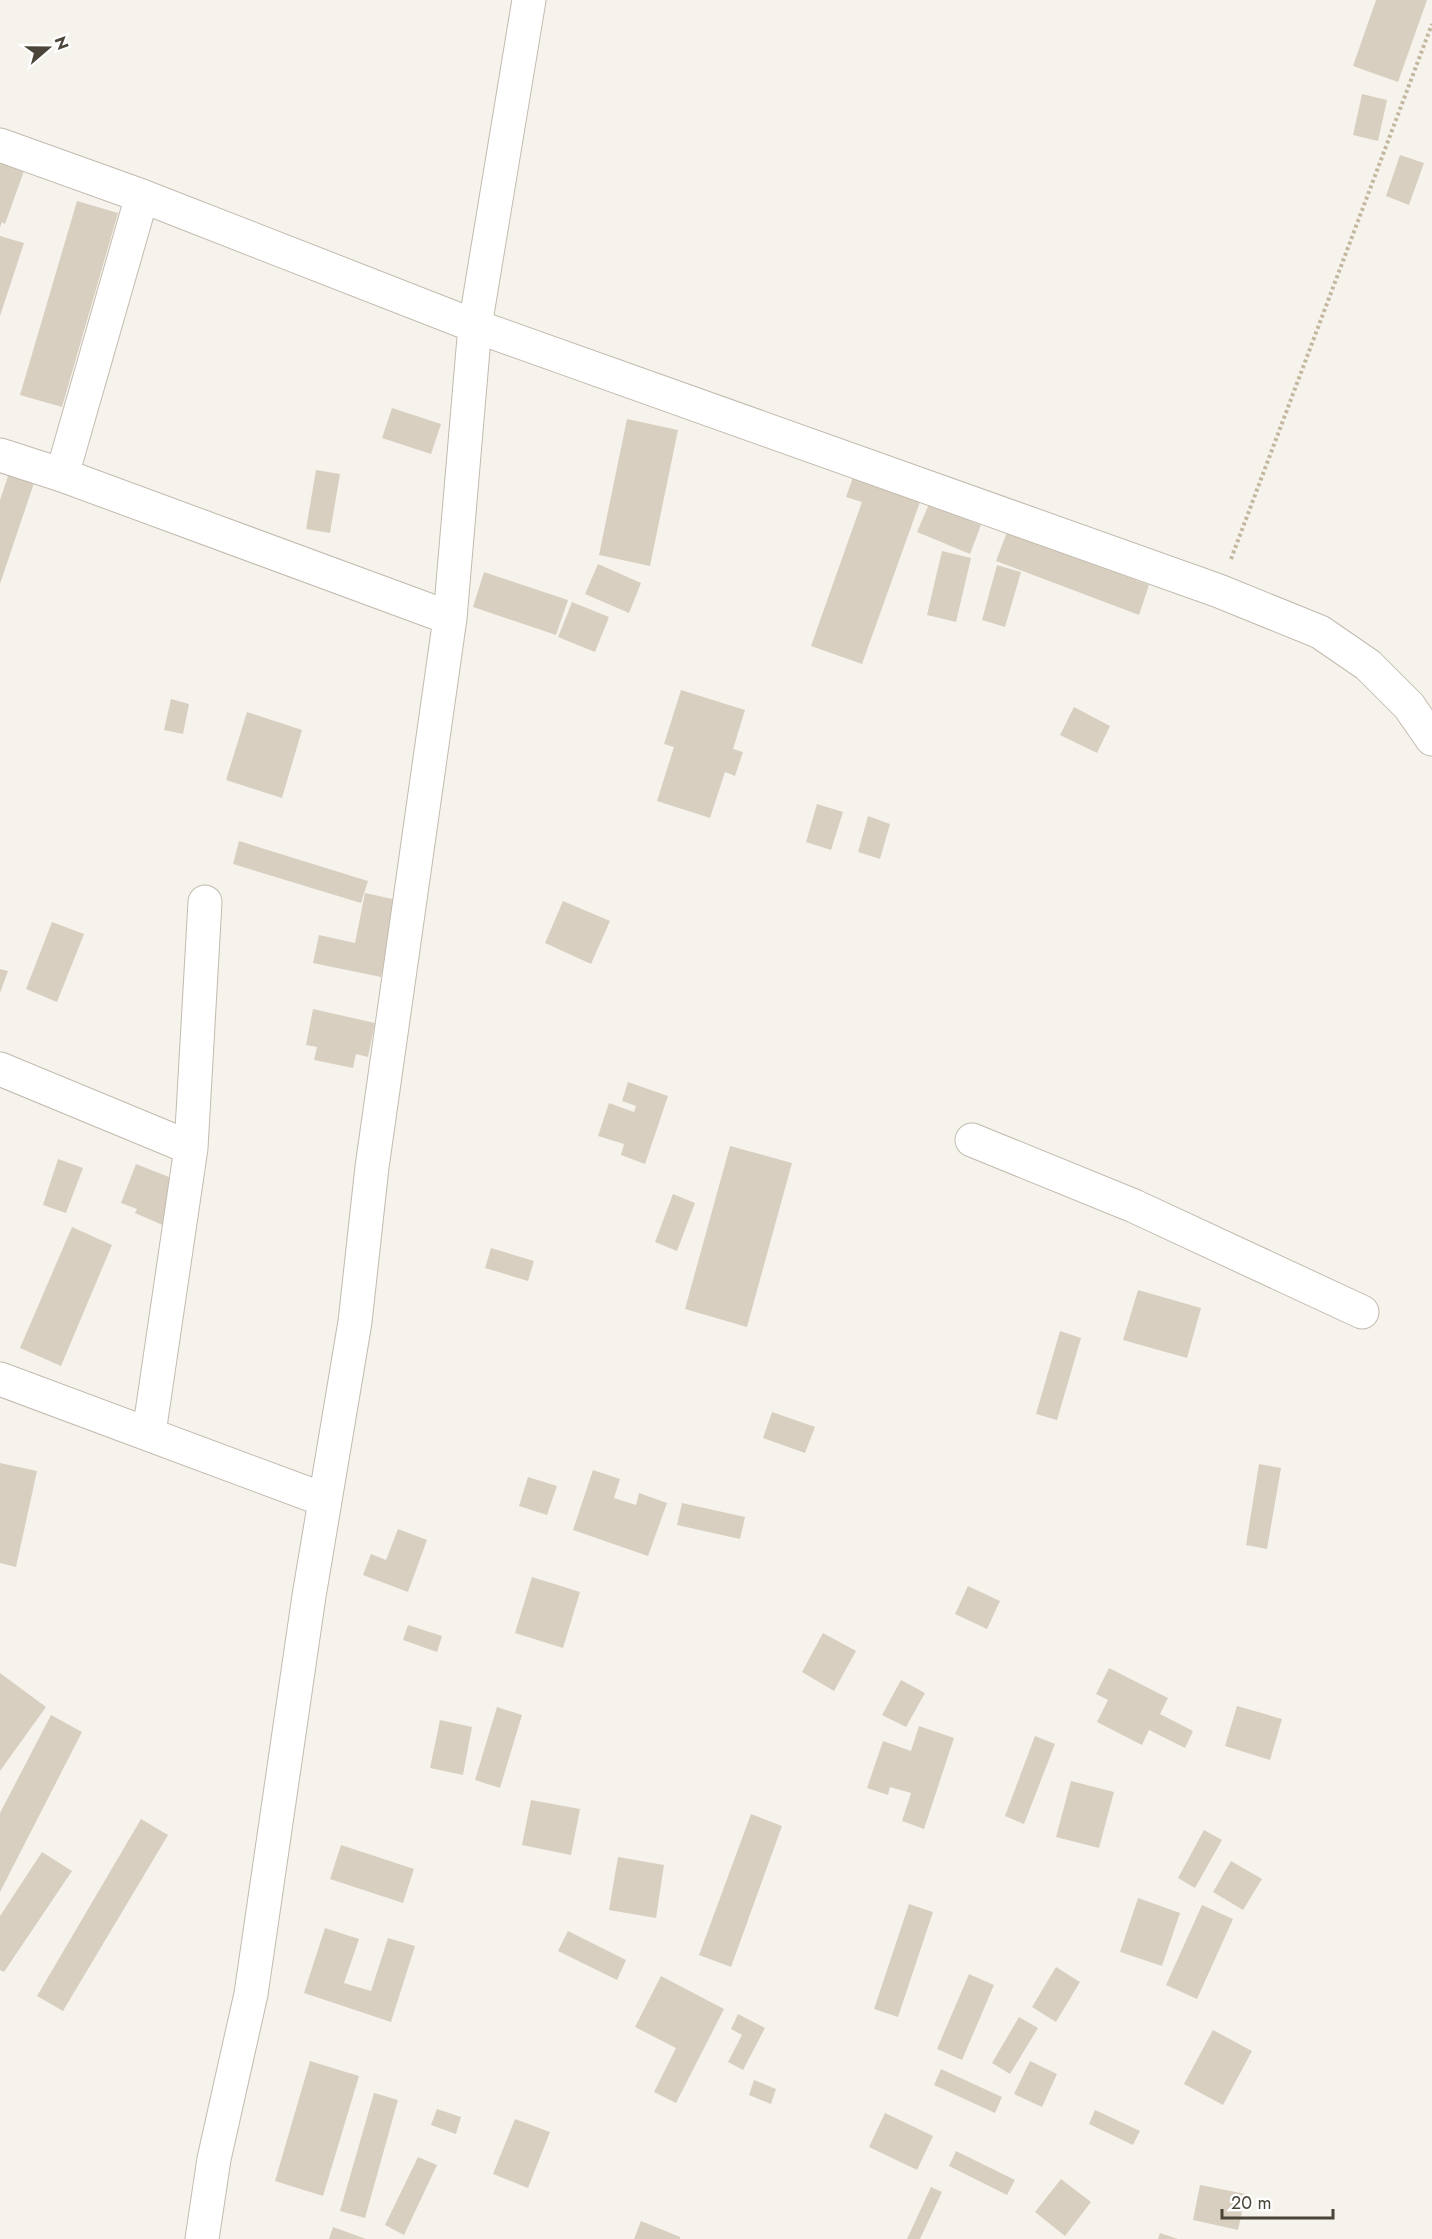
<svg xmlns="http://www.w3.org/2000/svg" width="1432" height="2239" viewBox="0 0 1432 2239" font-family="Jost,sans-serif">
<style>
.building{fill:#d8cfc1}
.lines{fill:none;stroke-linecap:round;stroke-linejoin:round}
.street-casing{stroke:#c2bbae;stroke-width:35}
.path{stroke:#c4b79f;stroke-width:4;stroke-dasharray:3 3;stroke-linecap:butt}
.street{stroke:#fff;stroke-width:33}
</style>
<rect width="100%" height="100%" fill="#f6f3ec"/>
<path class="building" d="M1376,0H1427L1398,82L1353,66Z
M1362,94L1387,100L1378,141L1353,135Z
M1400,155L1424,163L1409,205L1386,196Z
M0,162L24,171L5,224L2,222L0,227Z
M77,201L118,213L62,407L20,395Z
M0,236L24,243L0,316Z
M392,408L441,424L431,454L382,438Z
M627,419L678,430L650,566L599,555Z
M10,470L35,480L0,584V500Z
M316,470L340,474L330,533L306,529Z
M853,477L920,502L862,664L811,646L862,502L846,497Z
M929,504L981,525L970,554L917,532Z
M1007,532L1149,585L1139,615L996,561Z
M942,551L971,558L956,622L927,615Z
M598,564L641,583L629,613L585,594Z
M997,565L1021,572L1005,627L982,620Z
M484,572L568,600L556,635L473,607Z
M572,602L609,617L595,652L558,637Z
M681,690L745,710L733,749L743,752L735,776L725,772L710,818L657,801L674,747L664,744Z
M171,699L189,704L183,734L164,730Z
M1074,707L1110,726L1097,753L1060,735Z
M247,712L302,730L282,798L226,780Z
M817,804L843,812L831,850L806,842Z
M868,816L890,824L880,859L858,852Z
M239,841L368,881L361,903L233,864Z
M365,893L397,900L381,977L313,963L319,935L355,943Z
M563,901L610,921L591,964L545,943Z
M52,922L84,934L57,1002L26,989Z
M0,969L8,971L0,993Z
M313,1009L375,1023L368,1057L356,1054L353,1068L314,1060L317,1047L306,1045Z
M628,1082L668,1096L645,1164L621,1155L624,1144L598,1136L609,1103L634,1112L636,1106L622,1101Z
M730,1146L792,1163L747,1327L685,1309Z
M58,1159L83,1168L66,1213L43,1205Z
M136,1164L202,1190L188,1225L167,1227L135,1213L137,1209L121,1203Z
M673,1194L695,1203L677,1251L655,1242Z
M72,1227L112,1245L61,1366L20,1348Z
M491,1248L534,1261L528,1281L485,1268Z
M1138,1290L1201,1308L1187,1358L1123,1340Z
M1060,1331L1081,1338L1057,1420L1036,1414Z
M772,1412L815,1427L805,1453L763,1438Z
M0,1463L37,1471L16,1567L0,1563Z
M1259,1464L1281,1468L1267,1549L1246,1545Z
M593,1470L620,1479L614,1498L636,1505L639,1493L667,1503L648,1556L573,1530Z
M528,1477L557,1486L547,1515L519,1506Z
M682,1503L745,1517L740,1539L677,1525Z
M398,1529L427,1540L408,1592L363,1575L371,1554L386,1560Z
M532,1577L580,1592L563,1648L515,1633Z
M968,1586L1000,1601L987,1629L955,1614Z
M408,1625L442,1636L437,1652L403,1640Z
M823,1633L856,1651L834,1691L802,1672Z
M1109,1668L1168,1698L1160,1714L1193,1731L1185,1748L1149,1730L1142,1745L1097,1722L1108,1700L1096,1694Z
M0,1673L46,1707L0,1771Z
M901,1680L925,1693L906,1727L882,1715Z
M1237,1706L1282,1719L1270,1760L1225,1746Z
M497,1707L522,1715L500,1788L475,1780Z
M51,1715L82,1732L0,1892V1813Z
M440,1720L472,1727L463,1775L430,1768Z
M919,1726L954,1738L924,1829L902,1821L911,1793L890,1787L888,1795L867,1788L883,1741L911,1751Z
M1035,1736L1055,1744L1024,1824L1005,1816Z
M1071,1781L1114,1792L1099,1848L1056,1837Z
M531,1800L580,1809L571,1855L522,1845Z
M751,1814L782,1826L731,1967L699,1955Z
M141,1819L168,1835L63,2011L37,1996Z
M1204,1830L1222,1840L1195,1888L1178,1878Z
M341,1845L414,1869L403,1903L330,1879Z
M42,1852L72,1871L4,1972L0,1970V1916Z
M618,1857L664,1865L656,1918L609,1910Z
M1231,1861L1262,1879L1243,1910L1213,1892Z
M1138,1898L1180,1913L1162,1966L1120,1952Z
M909,1904L933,1912L898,2017L874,2009Z
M1202,1905L1233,1919L1197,1999L1166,1985Z
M325,1928L359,1939L344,1983L371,1991L388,1938L415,1946L391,2022L304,1993Z
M568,1931L626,1960L617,1980L558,1951Z
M1056,1967L1080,1982L1056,2022L1032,2007Z
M969,1974L994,1985L962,2060L937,2049Z
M661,1976L724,2009L676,2103L654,2092L676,2048L635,2027Z
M738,2014L765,2028L743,2070L728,2062L742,2035L731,2029Z
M1019,2017L1038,2028L1010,2074L992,2063Z
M1213,2030L1252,2051L1223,2105L1184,2084Z
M310,2061L359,2076L323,2196L275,2181Z
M1030,2061L1057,2074L1042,2107L1014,2094Z
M941,2069L1002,2097L995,2113L934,2085Z
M754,2080L776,2089L771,2104L749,2095Z
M374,2093L398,2100L365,2218L340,2211Z
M437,2109L461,2117L456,2134L431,2125Z
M1095,2110L1140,2131L1133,2145L1089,2124Z
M885,2113L933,2136L917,2170L869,2147Z
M515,2119L550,2132L528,2188L493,2174Z
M956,2151L1015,2180L1007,2195L949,2166Z
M418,2157L437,2165L404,2235L385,2225Z
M1061,2179L1091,2202L1065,2236L1035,2212Z
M1200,2185L1246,2194L1238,2230L1193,2220Z
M931,2187L942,2192L920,2239H907Z
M641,2221L680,2237V2239H634Z
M333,2227L366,2239H329Z
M1160,2233L1178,2239H1158Z"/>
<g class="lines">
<defs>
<path id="street" d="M0,145L142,196L475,326L1219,591L1320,632L1368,665L1409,706L1432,739
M0,455L62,475L450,618
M62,475L142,196
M0,1069L191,1148L149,1433
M972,1140L1134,1206L1362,1312
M191,1148L205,902
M0,1379L325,1500
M202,2239L214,2159L251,1994L309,1596L355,1322L372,1167L450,618L475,326L529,0"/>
</defs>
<use href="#street" class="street-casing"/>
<path class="path" d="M1231,559L1432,24"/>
<use href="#street" class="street"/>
</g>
<g transform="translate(48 48) rotate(70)" stroke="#ffffff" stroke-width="4.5" paint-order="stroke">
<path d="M0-4.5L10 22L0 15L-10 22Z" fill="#4b4439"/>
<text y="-9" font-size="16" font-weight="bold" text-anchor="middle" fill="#4b4439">N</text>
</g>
<path d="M1222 2209v9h111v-9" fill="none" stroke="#4b4439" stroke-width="3"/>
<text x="1231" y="2209" font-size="18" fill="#4b4439" stroke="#ffffff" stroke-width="4.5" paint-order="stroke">20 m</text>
</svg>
